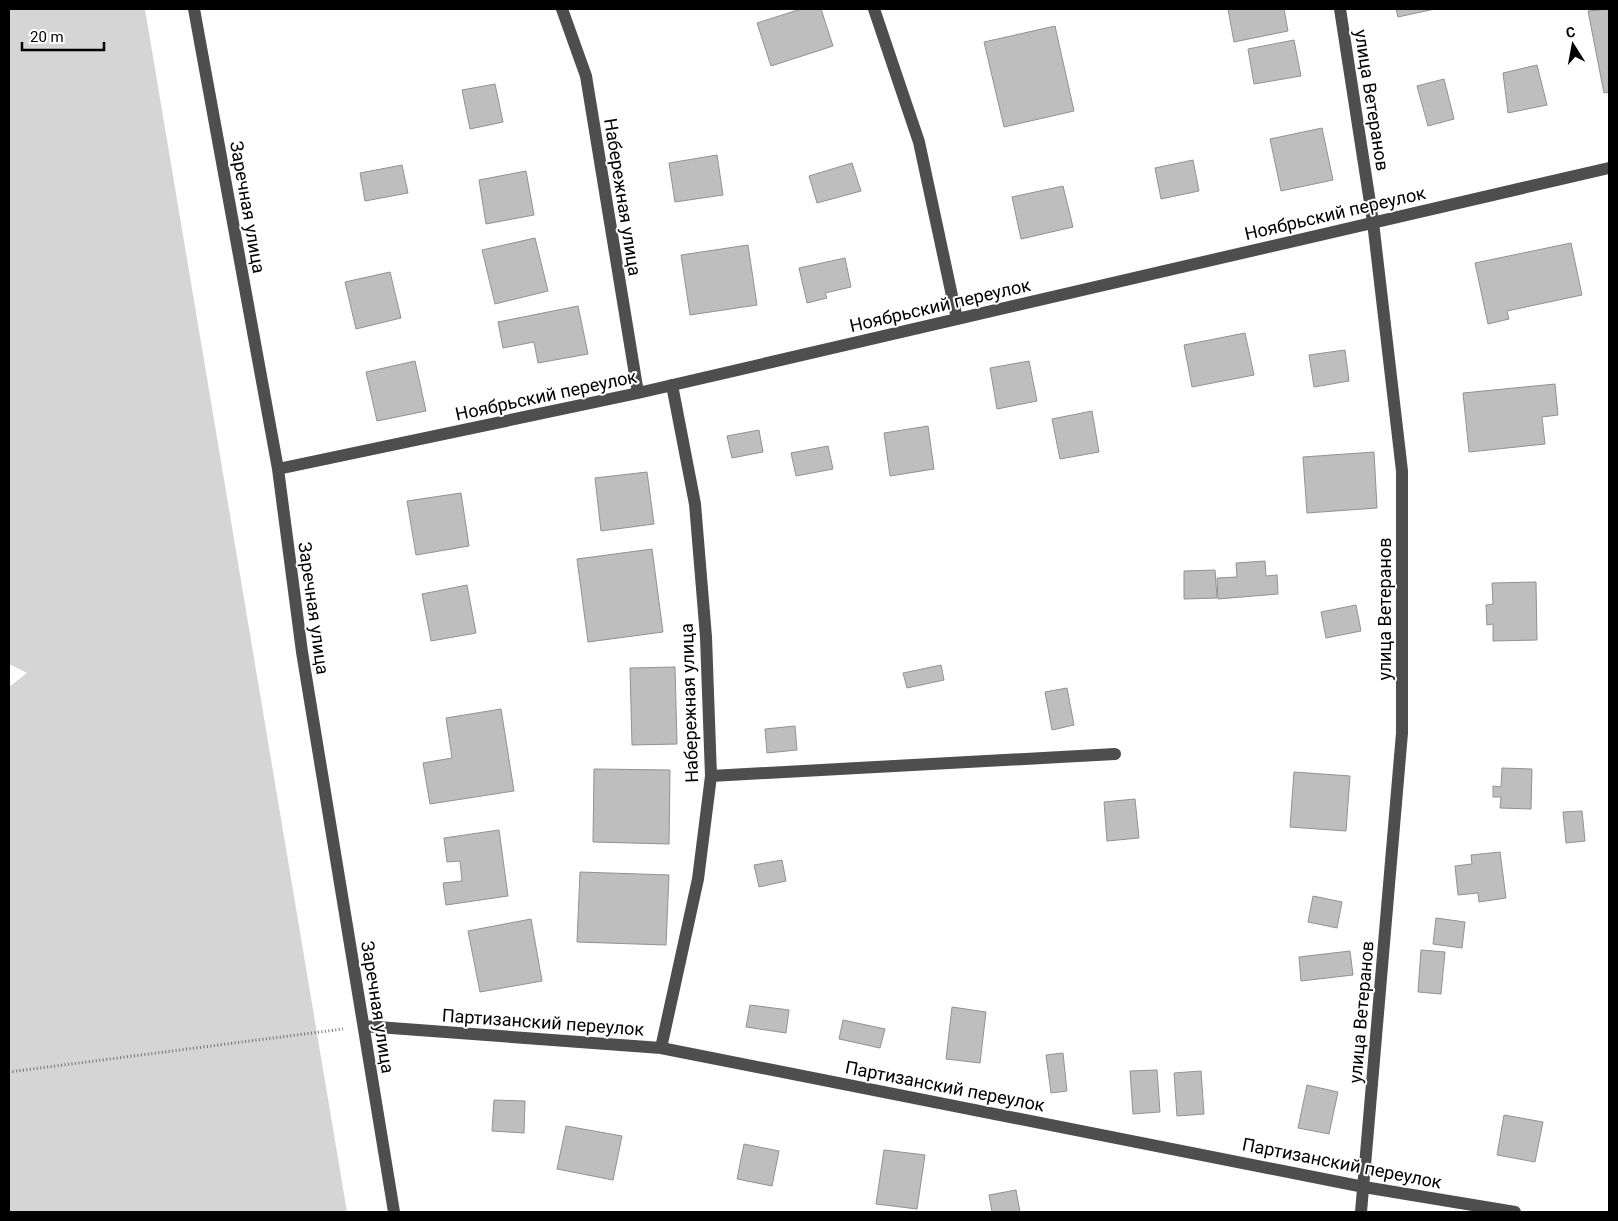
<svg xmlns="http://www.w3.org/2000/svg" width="1618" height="1221" viewBox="0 0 1618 1221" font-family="Roboto,sans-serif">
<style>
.green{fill:#d5d5d5}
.building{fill:#bebebe;stroke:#929292}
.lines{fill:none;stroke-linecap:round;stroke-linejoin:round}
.path{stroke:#707070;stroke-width:3;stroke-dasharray:1 2.5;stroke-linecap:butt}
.minor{stroke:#4e4e4e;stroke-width:12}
.labels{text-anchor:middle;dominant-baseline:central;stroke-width:4;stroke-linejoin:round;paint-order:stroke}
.street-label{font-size:18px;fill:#000;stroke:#fff}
</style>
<rect width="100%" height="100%" fill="#fff"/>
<path class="green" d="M9,9H145L347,1212H9V687L27,673L9,664Z"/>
<path class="building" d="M801,9H821L833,46L771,66L757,23Z
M1228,9H1284L1288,31L1234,42Z
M1396,9H1435L1398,17Z
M1609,9V92L1604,93L1588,11Z
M1055,26L1074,111L1004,127L984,42Z
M1294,40L1301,76L1254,84L1248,49Z
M1537,65L1547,105L1508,113L1503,73Z
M1444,79L1454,119L1428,126L1417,86Z
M495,84L503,122L470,129L462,90Z
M1322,128L1333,180L1281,191L1270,139Z
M717,155L723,195L675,202L669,163Z
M1193,160L1199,191L1161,199L1155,168Z
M852,163L861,191L817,203L809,176Z
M402,165L408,193L365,201L360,173Z
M526,171L534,215L486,224L479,180Z
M1063,186L1073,227L1021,239L1012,197Z
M535,238L548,291L495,304L482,250Z
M1571,243L1582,295L1507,311L1509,319L1488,324L1475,263Z
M748,245L757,305L690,315L681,255Z
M845,258L851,287L825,293L827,298L807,303L799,268Z
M390,272L401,318L356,329L345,282Z
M578,306L588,354L538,363L534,342L503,348L498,322Z
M1245,333L1254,375L1192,387L1184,345Z
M1345,350L1349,381L1314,387L1309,355Z
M415,361L426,411L377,421L366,372Z
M1029,361L1037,401L997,409L990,368Z
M1555,384L1558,415L1542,417L1545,444L1469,452L1463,393Z
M1092,411L1099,452L1060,459L1052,419Z
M928,426L934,469L890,476L884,433Z
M759,430L763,452L732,458L727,436Z
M828,446L833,469L796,476L791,453Z
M1374,452L1377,508L1307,513L1303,457Z
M647,472L654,524L601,531L595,478Z
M461,493L469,546L416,555L407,501Z
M652,549L663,632L588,642L577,559Z
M1265,561L1266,576L1277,575L1278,594L1218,599L1217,578L1237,577L1236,563Z
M1215,570L1217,598L1184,599V571Z
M1536,582L1537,640L1493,641V624L1487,625L1486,605L1493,604L1492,583Z
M467,585L476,633L431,641L422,594Z
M1356,605L1361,631L1326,638L1321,612Z
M941,665L944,680L907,688L903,673Z
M675,667L677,744L632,745L630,668Z
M1067,688L1074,725L1052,730L1045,692Z
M501,709L514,791L430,804L423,763L452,758L446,718Z
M795,726L797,750L767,753L765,729Z
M1502,768L1532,769L1531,809L1500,808L1501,797H1493V786L1501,787Z
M594,769L670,770L669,844L593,842Z
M1294,772L1350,776L1346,831L1290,827Z
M1135,799L1139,838L1107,841L1104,802Z
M1582,811L1585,841L1566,843L1563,812Z
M499,830L508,896L446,905L443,883L462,881L460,861L447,862L444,838Z
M1500,852L1506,898L1479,902L1478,893L1458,895L1455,866L1472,864L1471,855Z
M782,860L786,881L759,887L754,865Z
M580,872L669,875L666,945L577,942Z
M1313,896L1342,902L1337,928L1308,922Z
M1436,918L1465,922L1462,948L1433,944Z
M531,919L542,981L480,992L468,931Z
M1421,950L1445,952L1441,994L1418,992Z
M1350,951L1353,975L1301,981L1299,957Z
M750,1005L789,1010L786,1033L746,1027Z
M952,1007L986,1012L980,1063L946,1059Z
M843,1020L885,1029L880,1048L839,1039Z
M1063,1053L1067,1091L1051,1093L1046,1055Z
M1157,1070L1160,1112L1133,1114L1130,1071Z
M1201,1071L1204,1114L1177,1116L1174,1073Z
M1307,1085L1338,1092L1329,1134L1298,1128Z
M494,1100L525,1101L524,1133L492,1131Z
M1504,1115L1543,1122L1535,1162L1497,1155Z
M566,1126L622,1136L613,1180L557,1169Z
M744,1144L779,1151L772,1186L737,1179Z
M884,1150L925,1155L917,1209L876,1204Z
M1016,1190L1020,1212H992L989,1195Z"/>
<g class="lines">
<path class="path" d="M9,1072L343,1029"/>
<path class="minor" d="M194,9L278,469L302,652L394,1212
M562,9L586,76L638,393
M874,9L919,142L957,319
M1340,9L1373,222L1402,471V733L1361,1212
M278,469L638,393L1609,168
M711,776L1115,754
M364,1026L661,1048L1364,1187L1515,1212
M661,1048L698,879L711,776L706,637L695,504L672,385"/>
</g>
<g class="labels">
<g class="street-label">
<text transform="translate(1372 100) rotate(81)">улица Ветеранов</text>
<text transform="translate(623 197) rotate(81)">Набережная улица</text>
<text transform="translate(248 207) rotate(80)">Заречная улица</text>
<text transform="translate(1335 213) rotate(-13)">Ноябрьский переулок</text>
<text transform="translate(940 305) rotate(-13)">Ноябрьский переулок</text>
<text transform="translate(546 395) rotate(-12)">Ноябрьский переулок</text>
<text transform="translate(314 608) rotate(82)">Заречная улица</text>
<text transform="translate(1384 609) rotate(-90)">улица Ветеранов</text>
<text transform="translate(689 703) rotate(-92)">Набережная улица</text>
<text transform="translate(378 1007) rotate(81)">Заречная улица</text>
<text transform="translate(1361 1012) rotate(-85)">улица Ветеранов</text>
<text transform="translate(543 1022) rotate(4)">Партизанский переулок</text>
<text transform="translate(945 1086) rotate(11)">Партизанский переулок</text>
<text transform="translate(1342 1163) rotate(11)">Партизанский переулок</text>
</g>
</g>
<rect width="1618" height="1221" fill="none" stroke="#000000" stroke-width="20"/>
<g transform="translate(1573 45) rotate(349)" stroke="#ffffff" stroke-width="4" paint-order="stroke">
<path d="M0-4L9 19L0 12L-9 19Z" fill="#000000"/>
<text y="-8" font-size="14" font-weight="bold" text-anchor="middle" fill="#000000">С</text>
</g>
<path d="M22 42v8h82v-8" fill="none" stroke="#000000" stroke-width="2.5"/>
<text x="30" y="42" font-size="15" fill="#000000" stroke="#ffffff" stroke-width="4" paint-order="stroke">20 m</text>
</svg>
